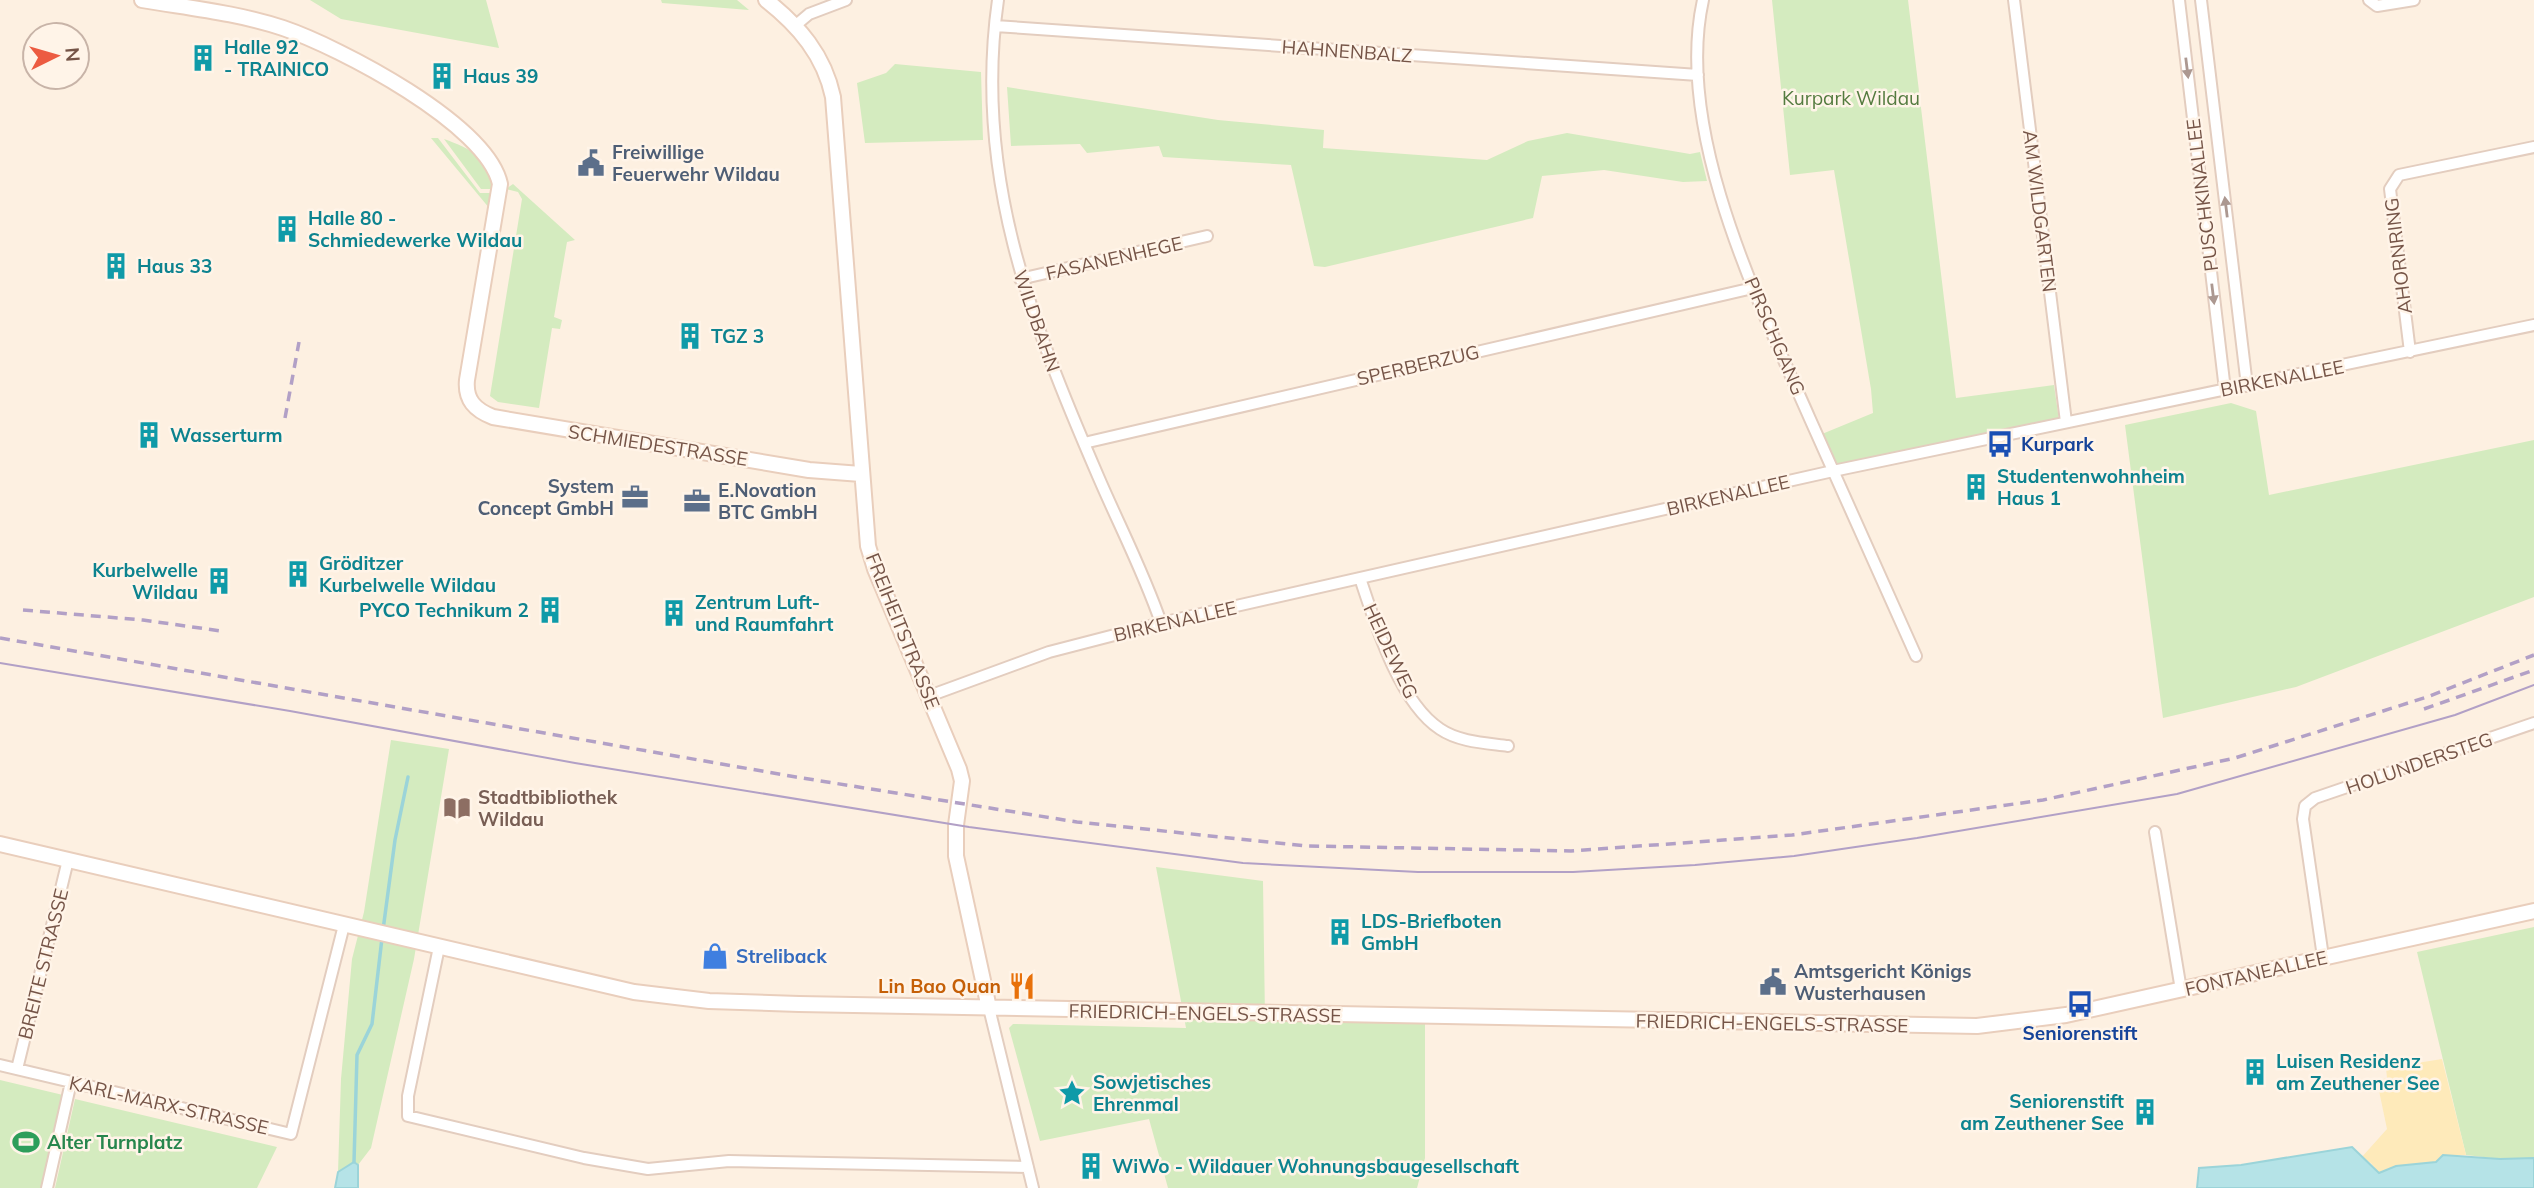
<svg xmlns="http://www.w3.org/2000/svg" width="2534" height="1188" viewBox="0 0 2534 1188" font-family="Mulish,sans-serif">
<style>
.green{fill:#d4ebbf}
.sand{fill:#feeaba}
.water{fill:#b5e3e7;stroke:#9bd4d9;stroke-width:2}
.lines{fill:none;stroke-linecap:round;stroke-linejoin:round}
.stream{stroke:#9bd4d9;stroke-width:3.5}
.street-casing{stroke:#e3cdbf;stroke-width:14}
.secondary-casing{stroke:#e9cebc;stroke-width:18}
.street{stroke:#fff;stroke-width:10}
.secondary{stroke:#fff;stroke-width:14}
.tram{stroke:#b2a0c6;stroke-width:2}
.rail{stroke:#b2a0c6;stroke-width:3.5;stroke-dasharray:10 7;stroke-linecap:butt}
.oneway{fill:#ac9891}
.labels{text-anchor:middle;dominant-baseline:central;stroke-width:5;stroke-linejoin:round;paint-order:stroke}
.culture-label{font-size:19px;font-weight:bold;fill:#0d838f;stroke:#fff4e8;text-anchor:start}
.street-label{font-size:19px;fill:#755447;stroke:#fff4e8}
.park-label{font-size:19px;fill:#547b3f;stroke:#fff4e8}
.service-label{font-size:19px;font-weight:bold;fill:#4e5e75;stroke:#fff4e8;text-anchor:start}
.transit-label{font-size:19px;font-weight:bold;fill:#164399;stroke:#fff4e8;text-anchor:start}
.education-label{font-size:19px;font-weight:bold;fill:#785e54;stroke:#fff4e8;text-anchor:start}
.shop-label{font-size:19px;font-weight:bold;fill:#366cbe;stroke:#fff4e8;text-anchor:start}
.food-label{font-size:19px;font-weight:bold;fill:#c56008;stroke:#fff4e8;text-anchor:end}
.leisure-label{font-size:19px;font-weight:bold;fill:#27864d;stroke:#fff4e8;text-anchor:start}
</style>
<rect width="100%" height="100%" fill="#fdf0e1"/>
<path class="green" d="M310,0H486L499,48L341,19Z
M661,0H737L749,10L662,3Z
M1772,0H1908L1956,398L2054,385L2059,420L1836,468L1822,434L1873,413L1871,389L1834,170L1790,175Z
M895,64L981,72L983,140L865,143L857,83L886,73Z
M1007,87L1218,120L1324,130L1323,148L1487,160L1528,141L1567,133L1690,154L1700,152L1707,181L1683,182L1604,170L1542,176L1533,218L1325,267L1314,266L1291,165L1163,157L1159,146L1087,153L1080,144L1011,146Z
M431,138H438L480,193H493L490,209Z
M444,139C471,149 489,157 493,189H481Z
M513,184L575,240L567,242L554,317L562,320L560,329L552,328L539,408L498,402L490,396L522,199L518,192L506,189Z
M2231,403L2256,411L2269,495L2534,440V597L2296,687L2163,718L2125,425Z
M391,740L449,749L414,959L371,1148L358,1165L354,1162L338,1172L341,1079L352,959L364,912Z
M1156,867L1263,881L1265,1019L1425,1022V1158L1417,1188H1168L1149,1119L1040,1141L1009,1028L1013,1024L1186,1028Z
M2534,927V1158L2500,1159L2466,1155L2417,952Z
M0,1080L63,1095L42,1188H0Z
M75,1099L277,1147L257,1188H55Z"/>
<path class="sand" d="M2442,1059L2466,1155H2443L2436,1162L2396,1166L2379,1174L2371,1163L2361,1158L2387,1129L2377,1081L2387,1078L2386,1068Z"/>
<path class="water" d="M2352,1147L2379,1173L2396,1166L2436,1162L2443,1155L2500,1159L2534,1158V1188H2197L2199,1168L2241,1165Z
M354,1162L358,1165V1188H335L338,1172Z"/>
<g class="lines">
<path class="stream" d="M383,930L395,840L408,777
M354,1162L357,1055L372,1024L382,938"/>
<defs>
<path id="street" d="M998,0C973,173 1031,321 1098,476C1119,525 1144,573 1161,623
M1703,0C1674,131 1758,301 1810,419C1845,498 1880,577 1916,656
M2014,0L2066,422
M2179,0L2225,390
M2201,0L2247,386
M2369,0L2377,6L2414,0
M796,25L809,14L846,0
M995,26L1698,75
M1020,279L1207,236
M2410,352L2390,189L2399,175L2534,147
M1084,443L1753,288
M1360,578C1375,623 1399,702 1440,729C1459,742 1486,743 1508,746
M929,696L1049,652L1161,623L1833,471L2534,325
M2155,832L2181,990
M439,947L408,1096V1116L584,1158L648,1169L729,1161L1028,1167
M2323,957L2303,819L2305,806L2315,798L2534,723
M989,1008L1033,1188
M0,1065L291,1134L344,925
M17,1069L68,860
M47,1188L71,1082"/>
<path id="secondary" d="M142,0C189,8 238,13 283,28C339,47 487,124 500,184L467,380C465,400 475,410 493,417L809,470L861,474
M766,0C799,26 824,55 833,97L868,546L875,569L959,769L962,781L956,825V856L989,1008
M0,844L634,992L709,1001L799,1004L1977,1026L2066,1015L2534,911"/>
</defs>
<use href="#street" class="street-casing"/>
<use href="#secondary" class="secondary-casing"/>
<use href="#street" class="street"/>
<use href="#secondary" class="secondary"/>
<path class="tram" d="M0,663L290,711L575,763L969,827L1243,863L1418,872H1573L1695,865L1794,856L1917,838L2177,794L2455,715L2534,685"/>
<path class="rail" d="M285,418L299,342
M23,610L143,620L221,631
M0,638L796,777L1077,822L1307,846L1571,851L1792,835L2043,800L2235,758L2427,697L2534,655
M2424,709L2534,670"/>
</g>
<defs><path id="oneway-solid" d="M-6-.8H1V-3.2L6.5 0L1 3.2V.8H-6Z" transform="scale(1.75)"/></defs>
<g class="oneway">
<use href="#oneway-solid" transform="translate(2187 68) rotate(83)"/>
<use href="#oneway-solid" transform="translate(2226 207) rotate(-97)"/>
<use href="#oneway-solid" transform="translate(2213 294) rotate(83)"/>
</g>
<defs>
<symbol id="building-bare" viewBox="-9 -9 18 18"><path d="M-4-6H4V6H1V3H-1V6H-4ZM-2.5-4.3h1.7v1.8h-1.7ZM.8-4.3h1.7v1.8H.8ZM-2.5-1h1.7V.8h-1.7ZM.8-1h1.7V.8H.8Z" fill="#0f9aa8" stroke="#fff4e8" stroke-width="2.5" paint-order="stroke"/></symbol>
<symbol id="civic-bare" viewBox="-9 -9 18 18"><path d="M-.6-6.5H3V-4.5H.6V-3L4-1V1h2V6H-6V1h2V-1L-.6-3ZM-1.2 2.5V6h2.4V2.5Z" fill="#5c6f8a" stroke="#fff4e8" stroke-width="2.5" paint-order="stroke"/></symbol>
<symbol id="bus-bare" viewBox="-9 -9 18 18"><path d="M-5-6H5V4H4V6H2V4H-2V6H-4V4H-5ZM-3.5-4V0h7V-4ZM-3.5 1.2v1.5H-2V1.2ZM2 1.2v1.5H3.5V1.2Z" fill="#1a4fb4" stroke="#fff4e8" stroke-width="2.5" paint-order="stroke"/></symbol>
<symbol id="office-bare" viewBox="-9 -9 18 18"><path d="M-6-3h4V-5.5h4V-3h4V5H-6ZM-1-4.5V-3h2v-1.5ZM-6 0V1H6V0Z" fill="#5c6f8a" stroke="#fff4e8" stroke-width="2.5" paint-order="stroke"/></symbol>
<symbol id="library-bare" viewBox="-9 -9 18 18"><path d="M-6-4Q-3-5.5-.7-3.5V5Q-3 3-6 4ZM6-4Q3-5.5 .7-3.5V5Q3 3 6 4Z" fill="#8d6e63" stroke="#fff4e8" stroke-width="2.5" paint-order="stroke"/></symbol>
<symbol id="shop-bare" viewBox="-9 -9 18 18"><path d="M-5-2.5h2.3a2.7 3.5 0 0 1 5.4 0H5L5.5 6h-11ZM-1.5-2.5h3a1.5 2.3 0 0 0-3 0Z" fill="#3f7fe0" stroke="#fff4e8" stroke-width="2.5" paint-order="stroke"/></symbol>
<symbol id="restaurant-bare" viewBox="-9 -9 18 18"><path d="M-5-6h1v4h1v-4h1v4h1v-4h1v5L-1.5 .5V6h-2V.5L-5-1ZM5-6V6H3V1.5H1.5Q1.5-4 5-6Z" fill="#e8710a" stroke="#fff4e8" stroke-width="2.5" paint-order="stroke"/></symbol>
<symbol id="sight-bare" viewBox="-9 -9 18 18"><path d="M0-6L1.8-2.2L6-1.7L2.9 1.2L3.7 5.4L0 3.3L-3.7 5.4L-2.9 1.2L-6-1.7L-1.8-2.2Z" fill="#0f9aa8" stroke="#fff4e8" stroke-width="2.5" paint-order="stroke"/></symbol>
<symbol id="stadium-bare" viewBox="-9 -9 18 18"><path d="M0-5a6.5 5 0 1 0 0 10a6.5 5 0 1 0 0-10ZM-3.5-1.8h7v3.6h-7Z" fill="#2e9e5b" stroke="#fff4e8" stroke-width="2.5" paint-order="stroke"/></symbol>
</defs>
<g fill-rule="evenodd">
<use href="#building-bare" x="184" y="39" width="38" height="38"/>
<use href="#building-bare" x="423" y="57" width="38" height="38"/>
<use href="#civic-bare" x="572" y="144" width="38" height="38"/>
<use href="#building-bare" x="268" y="210" width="38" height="38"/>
<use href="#building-bare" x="97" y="247" width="38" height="38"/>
<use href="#building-bare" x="671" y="317" width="38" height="38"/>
<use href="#building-bare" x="130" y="416" width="38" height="38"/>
<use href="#bus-bare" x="1981" y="425" width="38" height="38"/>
<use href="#building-bare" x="1957" y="468" width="38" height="38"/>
<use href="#office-bare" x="616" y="478" width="38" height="38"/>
<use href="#office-bare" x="678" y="482" width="38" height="38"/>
<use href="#building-bare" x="279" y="555" width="38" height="38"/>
<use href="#building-bare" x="200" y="562" width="38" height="38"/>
<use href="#building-bare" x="531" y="591" width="38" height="38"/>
<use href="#building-bare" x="655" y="594" width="38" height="38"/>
<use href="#library-bare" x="438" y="789" width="38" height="38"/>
<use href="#building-bare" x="1321" y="913" width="38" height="38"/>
<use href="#shop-bare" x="696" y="937" width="38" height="38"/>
<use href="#civic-bare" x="1754" y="963" width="38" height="38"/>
<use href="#restaurant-bare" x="1003" y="967" width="38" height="38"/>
<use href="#bus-bare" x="2061" y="985" width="38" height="38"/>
<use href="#building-bare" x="2236" y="1053" width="38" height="38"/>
<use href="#sight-bare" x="1053" y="1074" width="38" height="38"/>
<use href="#building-bare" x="2126" y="1093" width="38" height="38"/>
<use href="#stadium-bare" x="7" y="1123" width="38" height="38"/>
<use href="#building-bare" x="1072" y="1147" width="38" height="38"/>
</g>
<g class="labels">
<g class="culture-label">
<text x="224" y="47">Halle 92<tspan x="224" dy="22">- TRAINICO</tspan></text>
<text x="463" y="76">Haus 39</text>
<text x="308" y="218">Halle 80 -<tspan x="308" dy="22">Schmiedewerke Wildau</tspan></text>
<text x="137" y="266">Haus 33</text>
<text x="711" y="336">TGZ 3</text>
<text x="170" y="435">Wasserturm</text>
<text x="1997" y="476">Studentenwohnheim<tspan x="1997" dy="22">Haus 1</tspan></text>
<text x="319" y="563">Gröditzer<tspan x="319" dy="22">Kurbelwelle Wildau</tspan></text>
<text x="198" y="570" text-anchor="end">Kurbelwelle<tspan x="198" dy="22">Wildau</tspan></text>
<text x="695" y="602">Zentrum Luft-<tspan x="695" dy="22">und Raumfahrt</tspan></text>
<text x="529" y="610" text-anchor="end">PYCO Technikum 2</text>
<text x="1361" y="921">LDS-Briefboten<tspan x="1361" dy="22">GmbH</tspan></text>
<text x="2276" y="1061">Luisen Residenz<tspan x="2276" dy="22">am Zeuthener See</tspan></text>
<text x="1093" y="1082">Sowjetisches<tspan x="1093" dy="22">Ehrenmal</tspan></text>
<text x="2124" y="1101" text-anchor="end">Seniorenstift<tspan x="2124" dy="22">am Zeuthener See</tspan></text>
<text x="1112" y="1166">WiWo - Wildauer Wohnungsbaugesellschaft</text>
</g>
<g class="street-label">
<text transform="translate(1347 51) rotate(4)">HAHNENBALZ</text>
<text transform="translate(2202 195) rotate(-97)">PUSCHKINALLEE</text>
<text transform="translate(2040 211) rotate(83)">AM WILDGARTEN</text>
<text transform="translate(2398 256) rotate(-97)">AHORNRING</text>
<text transform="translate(1114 258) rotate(-13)">FASANENHEGE</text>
<text transform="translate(1037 321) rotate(71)">WILDBAHN</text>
<text transform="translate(1775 336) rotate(67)">PIRSCHGANG</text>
<text transform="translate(1418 365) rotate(-13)">SPERBERZUG</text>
<text transform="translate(2282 378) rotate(-11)">BIRKENALLEE</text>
<text transform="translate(658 445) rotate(9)">SCHMIEDESTRASSE</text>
<text transform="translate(1728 495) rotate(-13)">BIRKENALLEE</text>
<text transform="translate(1175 621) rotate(-13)">BIRKENALLEE</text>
<text transform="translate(903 631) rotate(68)">FREIHEITSTRASSE</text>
<text transform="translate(1391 651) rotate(65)">HEIDEWEG</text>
<text transform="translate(2419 763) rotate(-19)">HOLUNDERSTEG</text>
<text transform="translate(43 964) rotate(-76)">BREITE STRASSE</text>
<text transform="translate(2256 973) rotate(-13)">FONTANEALLEE</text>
<text transform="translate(1205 1013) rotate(1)">FRIEDRICH-ENGELS-STRASSE</text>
<text transform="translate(1772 1023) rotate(1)">FRIEDRICH-ENGELS-STRASSE</text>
<text transform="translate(169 1105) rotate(13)">KARL-MARX-STRASSE</text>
</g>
<g class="park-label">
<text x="1851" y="98">Kurpark Wildau</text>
</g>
<g class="service-label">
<text x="612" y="152">Freiwillige<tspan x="612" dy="22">Feuerwehr Wildau</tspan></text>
<text x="614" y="486" text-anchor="end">System<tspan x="614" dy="22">Concept GmbH</tspan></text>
<text x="718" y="490">E.Novation<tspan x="718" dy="22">BTC GmbH</tspan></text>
<text x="1794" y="971">Amtsgericht Königs<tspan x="1794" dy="22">Wusterhausen</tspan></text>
</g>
<g class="transit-label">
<text x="2021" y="444">Kurpark</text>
<text x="2080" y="1033" text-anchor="middle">Seniorenstift</text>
</g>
<g class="education-label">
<text x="478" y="797">Stadtbibliothek<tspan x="478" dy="22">Wildau</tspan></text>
</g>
<g class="shop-label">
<text x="736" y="956">Streliback</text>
</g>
<g class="food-label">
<text x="1001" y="986">Lin Bao Quan</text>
</g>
<g class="leisure-label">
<text x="47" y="1142">Alter Turnplatz</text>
</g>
</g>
<g transform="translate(56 56) rotate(85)"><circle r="33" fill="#fff4e8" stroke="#c8b4a8" stroke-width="2"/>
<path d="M0-5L12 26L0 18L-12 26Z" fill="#ec5b41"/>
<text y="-10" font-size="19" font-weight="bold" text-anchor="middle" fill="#755447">N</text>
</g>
</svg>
